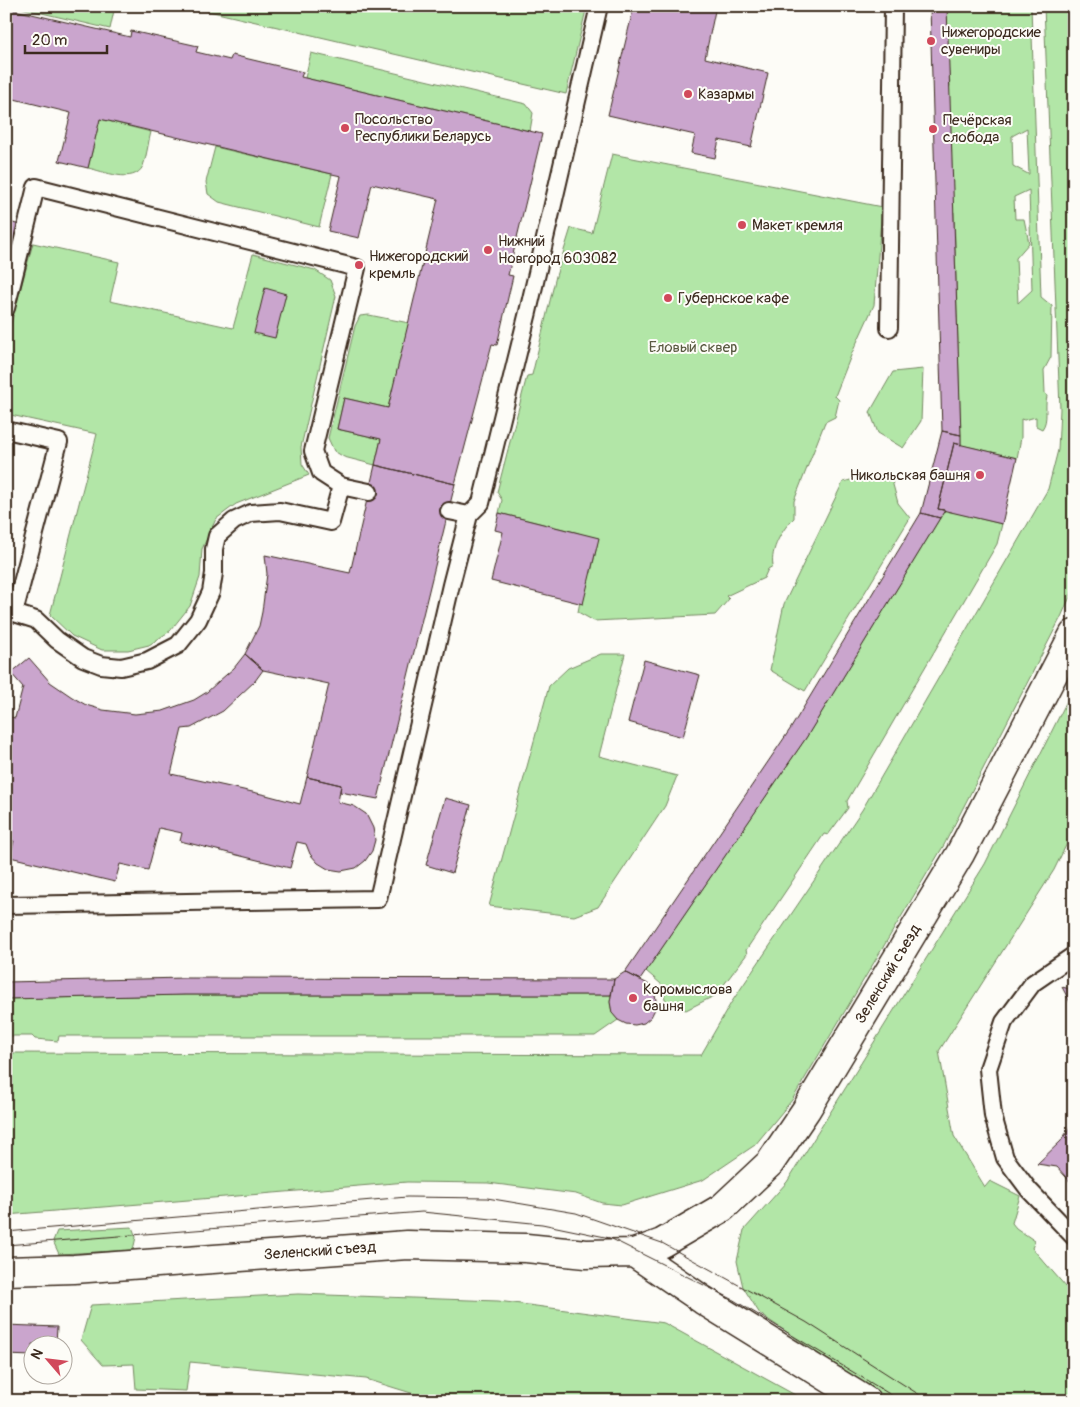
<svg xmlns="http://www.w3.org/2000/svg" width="1080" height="1407" viewBox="0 0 1080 1407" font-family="Pangolin,sans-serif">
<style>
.green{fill:#b2e6a7;stroke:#768862;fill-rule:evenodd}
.building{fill:#caa5cd;stroke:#3b2a1e}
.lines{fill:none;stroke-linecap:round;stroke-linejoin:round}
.lane-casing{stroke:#3b2a1e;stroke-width:20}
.secondary-casing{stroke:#3b2a1e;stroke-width:31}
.lane{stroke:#fdfcf7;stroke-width:16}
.secondary{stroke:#fdfcf7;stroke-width:28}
.tram{stroke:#3b2a1e;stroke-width:1}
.poi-dot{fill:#d1495b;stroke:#fdfcf7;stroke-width:2}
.labels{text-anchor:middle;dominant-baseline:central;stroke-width:4;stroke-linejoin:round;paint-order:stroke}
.poi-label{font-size:15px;fill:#3b2a1e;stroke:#fdfcf7;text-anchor:start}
.park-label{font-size:15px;fill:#595940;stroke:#fdfcf7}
.street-label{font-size:15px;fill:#3b2a1e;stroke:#fdfcf7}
</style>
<rect width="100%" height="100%" fill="#fdfcf7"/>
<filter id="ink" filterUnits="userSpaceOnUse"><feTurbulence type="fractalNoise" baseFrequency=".02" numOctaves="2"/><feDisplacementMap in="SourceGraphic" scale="10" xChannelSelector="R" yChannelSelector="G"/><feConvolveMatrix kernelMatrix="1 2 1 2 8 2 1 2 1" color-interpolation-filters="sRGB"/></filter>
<g filter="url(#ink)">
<path class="green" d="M12,6H115L110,29Z
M187,6H587L566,94Z
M937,6H1031L1041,297L1052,306L1051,357L1044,370L1045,393L1047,396C1044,408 1049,420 1042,429L1036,426V417L1024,420L1021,419V438L1017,458L961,445L954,212L944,208V96L950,86L949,71L939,60ZM1027,128L1029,174H1028L1013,166L1012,136ZM1029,190L1032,290L1018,303L1016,258L1029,243L1024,219H1015L1014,197Z
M1044,6H1069L1074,44V588L1061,617L944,845L792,1100L755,1145L703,1180L622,1205L602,1203L576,1194L488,1183L407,1182L6,1215V1053L701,1055L731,1003L862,810L1048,489L1058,450L1060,409Z
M311,53L526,104L533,113L530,131L305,78Z
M100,119L151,132C148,142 147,156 143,166C134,185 103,171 88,168Z
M215,147L332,174L319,227L219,202L208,194L206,182Z
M612,154L882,207L874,305L852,353L835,396L839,400L835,417L825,422L794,501V518C782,529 770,550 773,566L768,569L764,578L726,596L729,599L715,615L594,621L578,612L585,574L591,573L597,545L580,538L579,533L499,513L502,500L497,492L527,376L532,375L556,276L571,228L592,233Z
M33,243L119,262L110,301L233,328L253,254L315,270L330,280L336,296L301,447L302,464L309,475L236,504L216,519L202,549L200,577L190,606L170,631L149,645L128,650H102L72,636L50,615L97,434L6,414V342Z
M369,315L409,323L388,408L344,398L337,429L381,439L375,465L344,457L334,451L328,438L355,326L360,316Z
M923,369L921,421L903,448L878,433L870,412L893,372Z
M866,476L892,481L898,503L910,518L805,691L770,670L784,604L843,482Z
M945,510L1002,524L997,544L847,801L848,808L828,835L824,834L746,950L747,954L716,995L686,1010L666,1002L661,984L646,971L806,738Z
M601,654H625L599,756L677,776L665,806L598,907L574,916L489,906L549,686L568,668Z
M1074,687V829L1054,870L939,1051L954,1136L985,1187L990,1181L1020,1196L1012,1223L1016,1228L1035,1241L1032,1248L1074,1296V1401H893L819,1354L760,1314L743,1287L737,1261L744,1230L787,1182L985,864Z
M185,995H611C609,1005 611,1012 618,1020L595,1036H59L58,1041L35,1039L32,1036H6V999Z
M132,1227L136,1237L133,1250L59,1254L53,1241L57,1231Z
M298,1294L498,1301L664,1323L806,1401H437L366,1379L190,1362L186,1391L136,1389L134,1364L103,1365L81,1340L91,1305Z"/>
<path class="building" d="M634,6H716L705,58L768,73L751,147L719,140L715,158L691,153L695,135L608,115Z
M930,6H947L961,435L942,431Z
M6,8L130,37L131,31L198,46L196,52L230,60L232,55L303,72L301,77L542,134L508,275L513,276L497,345L492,344L455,484L375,465L381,439L337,429L344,398L388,408L438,199L372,184L359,238L328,231L341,176L332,174L100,119L88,168L59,161L71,113L6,97Z
M6,221L20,225L8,272H6Z
M265,288L286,294L275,338L254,333Z
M942,431L961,435V445L954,443L938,509L945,510L940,518L921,513Z
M954,443L1017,458L1002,524L938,509Z
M375,465L455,484L378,799L340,792L341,785L307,777L329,684L263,670L245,654L259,626L262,612L267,574L265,555L350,573Z
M499,513L599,538L583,604L491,581L503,532L495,530Z
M921,513L940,518L806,738L640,980L625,972L791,728Z
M245,654L263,670L255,681L223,711L191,728L182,729L171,774L266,795L300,804L307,777L341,785L338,802L354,806L366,814L373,828L375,840L372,851L365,861L356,868L341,871L328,869L318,863L310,854L306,844L297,842L290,868L180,841L182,833L159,828L148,870L120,864L115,882L10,857L14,841L6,840V716L15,718L23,687L11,673L29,658L50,682L72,697L86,705L103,710L135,714L163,711L194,700L207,692L219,681L234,668Z
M644,660L700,675L683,737L628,722Z
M445,798L471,805L452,873L426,865Z
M625,972L648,984L654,991L656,1000L655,1009L651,1017L644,1023L635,1025L626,1024L618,1020L612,1013L610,1002L614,979Z
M185,978L614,979L611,995H185L6,999V982Z
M1062,987L1074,990V1010Z
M1074,1121V1186L1057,1167L1037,1164L1061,1141Z
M6,1325L57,1327L56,1344H32V1356L6,1355Z"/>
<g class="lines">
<defs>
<path id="lane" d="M6,308L36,187L357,268L313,451L321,473L341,486L369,492
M889,328L893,6
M6,430L59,442L14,613L6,611
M449,511L469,515
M14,613L36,620L57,640L83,658L101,665L121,667L147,661L178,645L198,620L211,592L214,573V549L217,536L234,521L251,513L280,511L331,522L341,486
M6,905L378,899L451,585L469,515L481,503L528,312L599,6
M1074,955L1033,983L1004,1022L988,1069L993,1116L1005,1158L1029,1190L1074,1237"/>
<path id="secondary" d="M634,1253L703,1300L866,1401
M6,1271L74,1269L407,1245L526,1248L586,1254L634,1253L662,1243L722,1208L770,1163L806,1110L960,854L1074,634"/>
</defs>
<use href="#lane" class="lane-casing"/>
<use href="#secondary" class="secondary-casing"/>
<use href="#lane" class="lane"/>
<use href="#secondary" class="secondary"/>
<path class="tram" d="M6,1232L407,1197L487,1198L576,1213L662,1243L806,1322L929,1401
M6,1245L422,1212L542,1224L610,1238L732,1299L901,1401"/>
</g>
</g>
<g class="poi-dot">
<circle cx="931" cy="41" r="5"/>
<circle cx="688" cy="94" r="5"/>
<circle cx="345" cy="128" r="5"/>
<circle cx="933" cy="129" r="5"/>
<circle cx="742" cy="225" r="5"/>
<circle cx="488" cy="250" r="5"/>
<circle cx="359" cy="265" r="5"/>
<circle cx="668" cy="298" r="5"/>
<circle cx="980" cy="475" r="5"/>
<circle cx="633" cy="998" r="5"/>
</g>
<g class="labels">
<g class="poi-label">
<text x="941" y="32">Нижегородские<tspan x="941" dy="17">сувениры</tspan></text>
<text x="698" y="94">Казармы</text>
<text x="355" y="119">Посольство<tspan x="355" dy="17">Республики Беларусь</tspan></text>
<text x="943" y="120">Печёрская<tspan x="943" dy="17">слобода</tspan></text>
<text x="752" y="225">Макет кремля</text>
<text x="498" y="241">Нижний<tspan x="498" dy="17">Новгород 603082</tspan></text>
<text x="369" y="256">Нижегородский<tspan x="369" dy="17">кремль</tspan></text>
<text x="678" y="298">Губернское кафе</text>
<text x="970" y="475" text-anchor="end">Никольская башня</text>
<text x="643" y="989">Коромыслова<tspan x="643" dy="17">башня</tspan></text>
</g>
<g class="park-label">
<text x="693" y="347">Еловый сквер</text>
</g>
<g class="street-label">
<text transform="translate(888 974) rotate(-59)">Зеленский съезд</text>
<text transform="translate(320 1251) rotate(-4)">Зеленский съезд</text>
</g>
</g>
<rect width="1080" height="1407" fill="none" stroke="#fdfcf7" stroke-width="25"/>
<rect x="12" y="12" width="1055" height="1382" fill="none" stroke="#3b2a1e" stroke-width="2" filter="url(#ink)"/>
<g transform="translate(48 1360) rotate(298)"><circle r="24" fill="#fdfcf7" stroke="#afa8a0"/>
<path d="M0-4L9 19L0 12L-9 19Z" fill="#d1495b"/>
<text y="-8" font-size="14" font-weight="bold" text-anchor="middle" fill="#3b2a1e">N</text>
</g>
<path d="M25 45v8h82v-8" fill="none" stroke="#3b2a1e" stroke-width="2.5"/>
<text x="32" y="45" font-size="15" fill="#3b2a1e" stroke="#fdfcf7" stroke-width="4" paint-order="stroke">20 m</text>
</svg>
